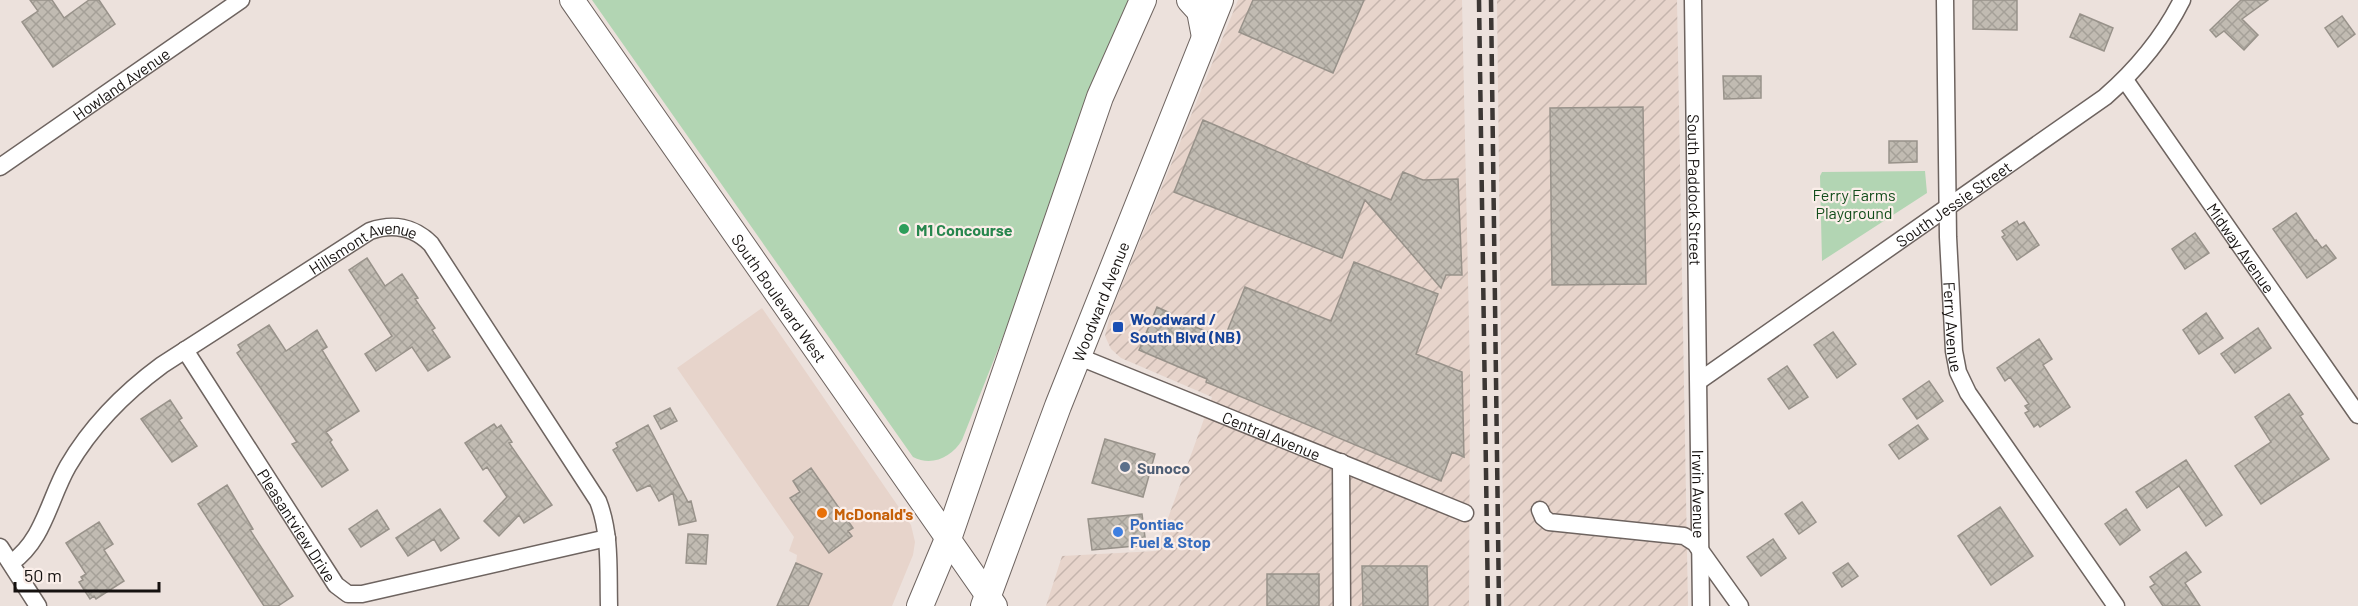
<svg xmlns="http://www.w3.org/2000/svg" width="2358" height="606" viewBox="0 0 2358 606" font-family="Barlow,sans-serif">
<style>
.built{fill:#e7d4cb}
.industrial{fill:url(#industrial-furrows)}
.green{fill:#b2d5b3}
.building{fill:url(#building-cross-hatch);stroke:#98928a;stroke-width:1.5}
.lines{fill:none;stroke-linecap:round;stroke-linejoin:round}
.street-casing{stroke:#6e6460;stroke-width:19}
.secondary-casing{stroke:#6e6460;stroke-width:26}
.primary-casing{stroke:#6e6460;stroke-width:28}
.street{stroke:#fff;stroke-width:16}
.secondary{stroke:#fff;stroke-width:24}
.primary{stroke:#fff;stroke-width:26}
.rail{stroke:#3c3734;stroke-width:4.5;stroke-dasharray:12 6;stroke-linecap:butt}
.leisure-dot{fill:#2e9e5b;stroke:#faeee9;stroke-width:2}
.transit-dot{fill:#1a4fb4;stroke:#faeee9;stroke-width:2}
.service-dot{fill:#5c6f8a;stroke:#faeee9;stroke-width:2}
.food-dot{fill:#e8710a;stroke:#faeee9;stroke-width:2}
.shop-dot{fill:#3f7fe0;stroke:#faeee9;stroke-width:2}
.labels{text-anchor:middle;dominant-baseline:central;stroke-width:4.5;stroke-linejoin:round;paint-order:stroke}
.street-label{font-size:16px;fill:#15110f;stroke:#faeee9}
.park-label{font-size:16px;fill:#134d1b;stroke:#faeee9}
.leisure-label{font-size:16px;font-weight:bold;fill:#27864d;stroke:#faeee9;text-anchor:start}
.transit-label{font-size:16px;font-weight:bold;fill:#164399;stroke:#faeee9;text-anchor:start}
.service-label{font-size:16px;font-weight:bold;fill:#4e5e75;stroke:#faeee9;text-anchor:start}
.food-label{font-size:16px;font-weight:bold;fill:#c56008;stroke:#faeee9;text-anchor:start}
.shop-label{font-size:16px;font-weight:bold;fill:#366cbe;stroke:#faeee9;text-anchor:start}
</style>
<defs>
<pattern id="industrial-furrows" width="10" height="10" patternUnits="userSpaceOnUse" patternTransform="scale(1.5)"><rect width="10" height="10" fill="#e7d4cb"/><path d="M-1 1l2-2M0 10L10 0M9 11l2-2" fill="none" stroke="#c5b5ad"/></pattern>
<pattern id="building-cross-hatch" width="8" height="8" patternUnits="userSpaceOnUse" patternTransform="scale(1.5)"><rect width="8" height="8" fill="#c1bbb2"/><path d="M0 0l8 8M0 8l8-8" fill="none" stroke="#a5a098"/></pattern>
</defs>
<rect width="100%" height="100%" fill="#ece1dc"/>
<path class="built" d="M762,308L911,525L915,542L913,555L892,606H777L796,563L797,555L789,551L794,537L677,368Z"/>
<path class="industrial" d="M1238,0H1462L1470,372L1469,606H1046L1062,556L1156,551L1212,397L1121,358L1111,349L1105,336L1111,312Z
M1497,0H1677L1688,606H1504Z"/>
<path class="green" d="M592,0H1152L1020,294L962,440C952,457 932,467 913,457Z
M1925,171L1927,193L1822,261L1820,176L1822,172Z"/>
<path class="building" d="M30,0H52L64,18L89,0H99L115,24L53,67L22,22L38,11Z
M1253,0H1364L1333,73L1239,32Z
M1973,0H2017V30L1973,29Z
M2241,0H2268L2242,19L2258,35L2244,50L2224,31L2216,37L2210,30Z
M2080,14L2113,28L2104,51L2070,37Z
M2342,16L2355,34L2338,47L2325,28Z
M1723,76H1761V98L1724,99Z
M1643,107L1646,284L1552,285L1550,108Z
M1203,120L1391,200L1403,172L1423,180L1458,179L1462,275H1446L1441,288L1365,200L1342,258L1174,192Z
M1889,141H1917V162L1889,163Z
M2296,213L2315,241L2316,240L2322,248L2326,245L2336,258L2307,278L2273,229Z
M2017,221L2019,225L2024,222L2039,245L2017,260L2002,237L2005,235L2002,231Z
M2195,233L2209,253L2185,269L2172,249Z
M367,258L385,286L402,274L418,298L415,299L435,328L432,330L450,357L428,371L412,347L376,371L365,354L392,336L349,270Z
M1354,262L1438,294L1416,354L1462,372L1464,457L1452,452L1441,481L1206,382L1207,379L1139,350L1157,307L1170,313L1169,316L1224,339L1245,287L1331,321Z
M2206,313L2223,338L2199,354L2183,330Z
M269,325L286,351L317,330L327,347L322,350L359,411L326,432L332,440L330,442L348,470L322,487L292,444L297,442L237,353L241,350L238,345Z
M2258,328L2271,348L2235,373L2221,354Z
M1833,332L1856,364L1837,378L1814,345Z
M2039,339L2052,359L2043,365L2070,407L2040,427L2038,424L2034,427L2025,413L2029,411L2025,406L2029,404L2010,377L2005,381L1997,368Z
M1787,366L1808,397L1789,409L1768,379Z
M1929,381L1943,401L1917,419L1903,399Z
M2289,394L2303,414L2300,416L2329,459L2261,504L2235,466L2271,442L2255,417Z
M170,400L182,418L179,420L197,446L172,462L141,419Z
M670,408L677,421L661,429L654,416Z
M494,424L497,428L501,425L512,442L509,443L552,505L524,523L519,515L499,536L484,521L507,497L487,467L483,470L465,443Z
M648,425L688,502L691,501L696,521L679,525L673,493L659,501L650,485L637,491L613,450L618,447L616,443Z
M1918,425L1928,439L1899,459L1889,445Z
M1105,439L1155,454L1143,497L1092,483Z
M2186,460L2222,515L2206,526L2179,486L2147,508L2136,492Z
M811,468L853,528L848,531L852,536L829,553L790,498L800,492L793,481Z
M227,485L253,529L250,530L293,596L278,606H264L198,504Z
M1802,502L1816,522L1799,534L1785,514Z
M2000,507L2033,556L1991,585L1958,536Z
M440,509L459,538L441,551L434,539L408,556L396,538Z
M2126,509L2140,530L2120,545L2105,524Z
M377,510L389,529L361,547L349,529Z
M1142,514L1146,545L1092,550L1088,519Z
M99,522L113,544L104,550L124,581L96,599L94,596L90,599L79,582L83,580L81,577L86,574L66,543Z
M688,534L708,535L706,564L686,563Z
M1773,539L1786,558L1761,576L1747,557Z
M2186,552L2201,572L2185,583L2200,606H2163L2150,587L2155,584L2150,577Z
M796,563L822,574L808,606H777Z
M1848,563L1858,576L1842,587L1833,573Z
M1362,566H1427L1428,606H1363Z
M1267,574H1319V606H1267Z"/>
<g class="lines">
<defs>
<g id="street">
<path id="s1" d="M1693,0L1701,606"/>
<path id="s2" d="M1945,0L1948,237L1954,351L1958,372L1968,393L2116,606"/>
<path id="s3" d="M2125,80L2358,415"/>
<path id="s4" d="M0,167L241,0"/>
<path id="s5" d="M185,350L336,585L348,594H362L607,538"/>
<path id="s6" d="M1077,356L1465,513"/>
<path id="s7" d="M1699,381L2105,97C2137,69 2163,38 2182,0"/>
<path d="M1341,462L1342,606"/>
<path d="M1540,510L1543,517L1549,522L1684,536L1695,543L1740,606"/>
<path d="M0,547L38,606"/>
<path id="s8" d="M11,563C44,540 49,499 68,466C92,425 124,393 162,365L370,231C393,223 414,227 431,244L598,501C611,534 608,571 609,606"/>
</g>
<g id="secondary">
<path id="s9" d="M572,0L995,606"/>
</g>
<g id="primary">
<path d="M1190,0L1200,11L1205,37"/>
<path d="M920,606L948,539L1100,97L1143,0"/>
<path id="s10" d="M984,606L1058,406L1220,0"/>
</g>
</defs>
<use href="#street" class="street-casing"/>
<use href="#secondary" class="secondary-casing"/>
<use href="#primary" class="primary-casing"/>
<use href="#street" class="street"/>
<use href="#secondary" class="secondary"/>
<use href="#primary" class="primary"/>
<path class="rail" d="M1479,0L1488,606
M1491,0L1499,606"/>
</g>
<circle class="leisure-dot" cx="904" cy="229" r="6"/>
<rect class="transit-dot" x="1112" y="321" width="12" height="12" rx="3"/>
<circle class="service-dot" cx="1125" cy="467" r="6"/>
<circle class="food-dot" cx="822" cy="513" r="6"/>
<circle class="shop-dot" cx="1118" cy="532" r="6"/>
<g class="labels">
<g class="street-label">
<text stroke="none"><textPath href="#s4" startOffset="147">Howland Avenue</textPath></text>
<text stroke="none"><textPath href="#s1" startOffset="190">South Paddock Street</textPath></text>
<text stroke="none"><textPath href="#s7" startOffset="310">South Jessie Street</textPath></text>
<text stroke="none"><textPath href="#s3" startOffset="204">Midway Avenue</textPath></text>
<text stroke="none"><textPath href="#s8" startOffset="489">Hillsmont Avenue</textPath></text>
<text stroke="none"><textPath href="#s9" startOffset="363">South Boulevard West</textPath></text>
<text stroke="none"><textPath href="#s10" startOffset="326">Woodward Avenue</textPath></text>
<text stroke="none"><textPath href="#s2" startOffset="327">Ferry Avenue</textPath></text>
<text stroke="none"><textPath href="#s6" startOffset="210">Central Avenue</textPath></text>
<text stroke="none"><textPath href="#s1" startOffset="494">Irwin Avenue</textPath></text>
<text stroke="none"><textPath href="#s5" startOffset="208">Pleasantview Drive</textPath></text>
</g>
<g class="park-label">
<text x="1854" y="194">Ferry Farms<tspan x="1854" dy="18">Playground</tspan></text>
</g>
<g class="leisure-label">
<text x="916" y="229">M1 Concourse</text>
</g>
<g class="transit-label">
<text x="1130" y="318">Woodward /<tspan x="1130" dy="18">South Blvd (NB)</tspan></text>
</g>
<g class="service-label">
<text x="1137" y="467">Sunoco</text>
</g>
<g class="food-label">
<text x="834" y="513">McDonald's</text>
</g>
<g class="shop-label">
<text x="1130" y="523">Pontiac<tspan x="1130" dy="18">Fuel &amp; Stop</tspan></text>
</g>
</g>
<path d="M15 582v9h144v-9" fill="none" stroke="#15110f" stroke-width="3"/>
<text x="24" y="582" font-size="18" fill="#15110f" stroke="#faeee9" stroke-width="4.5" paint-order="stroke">50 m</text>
</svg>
